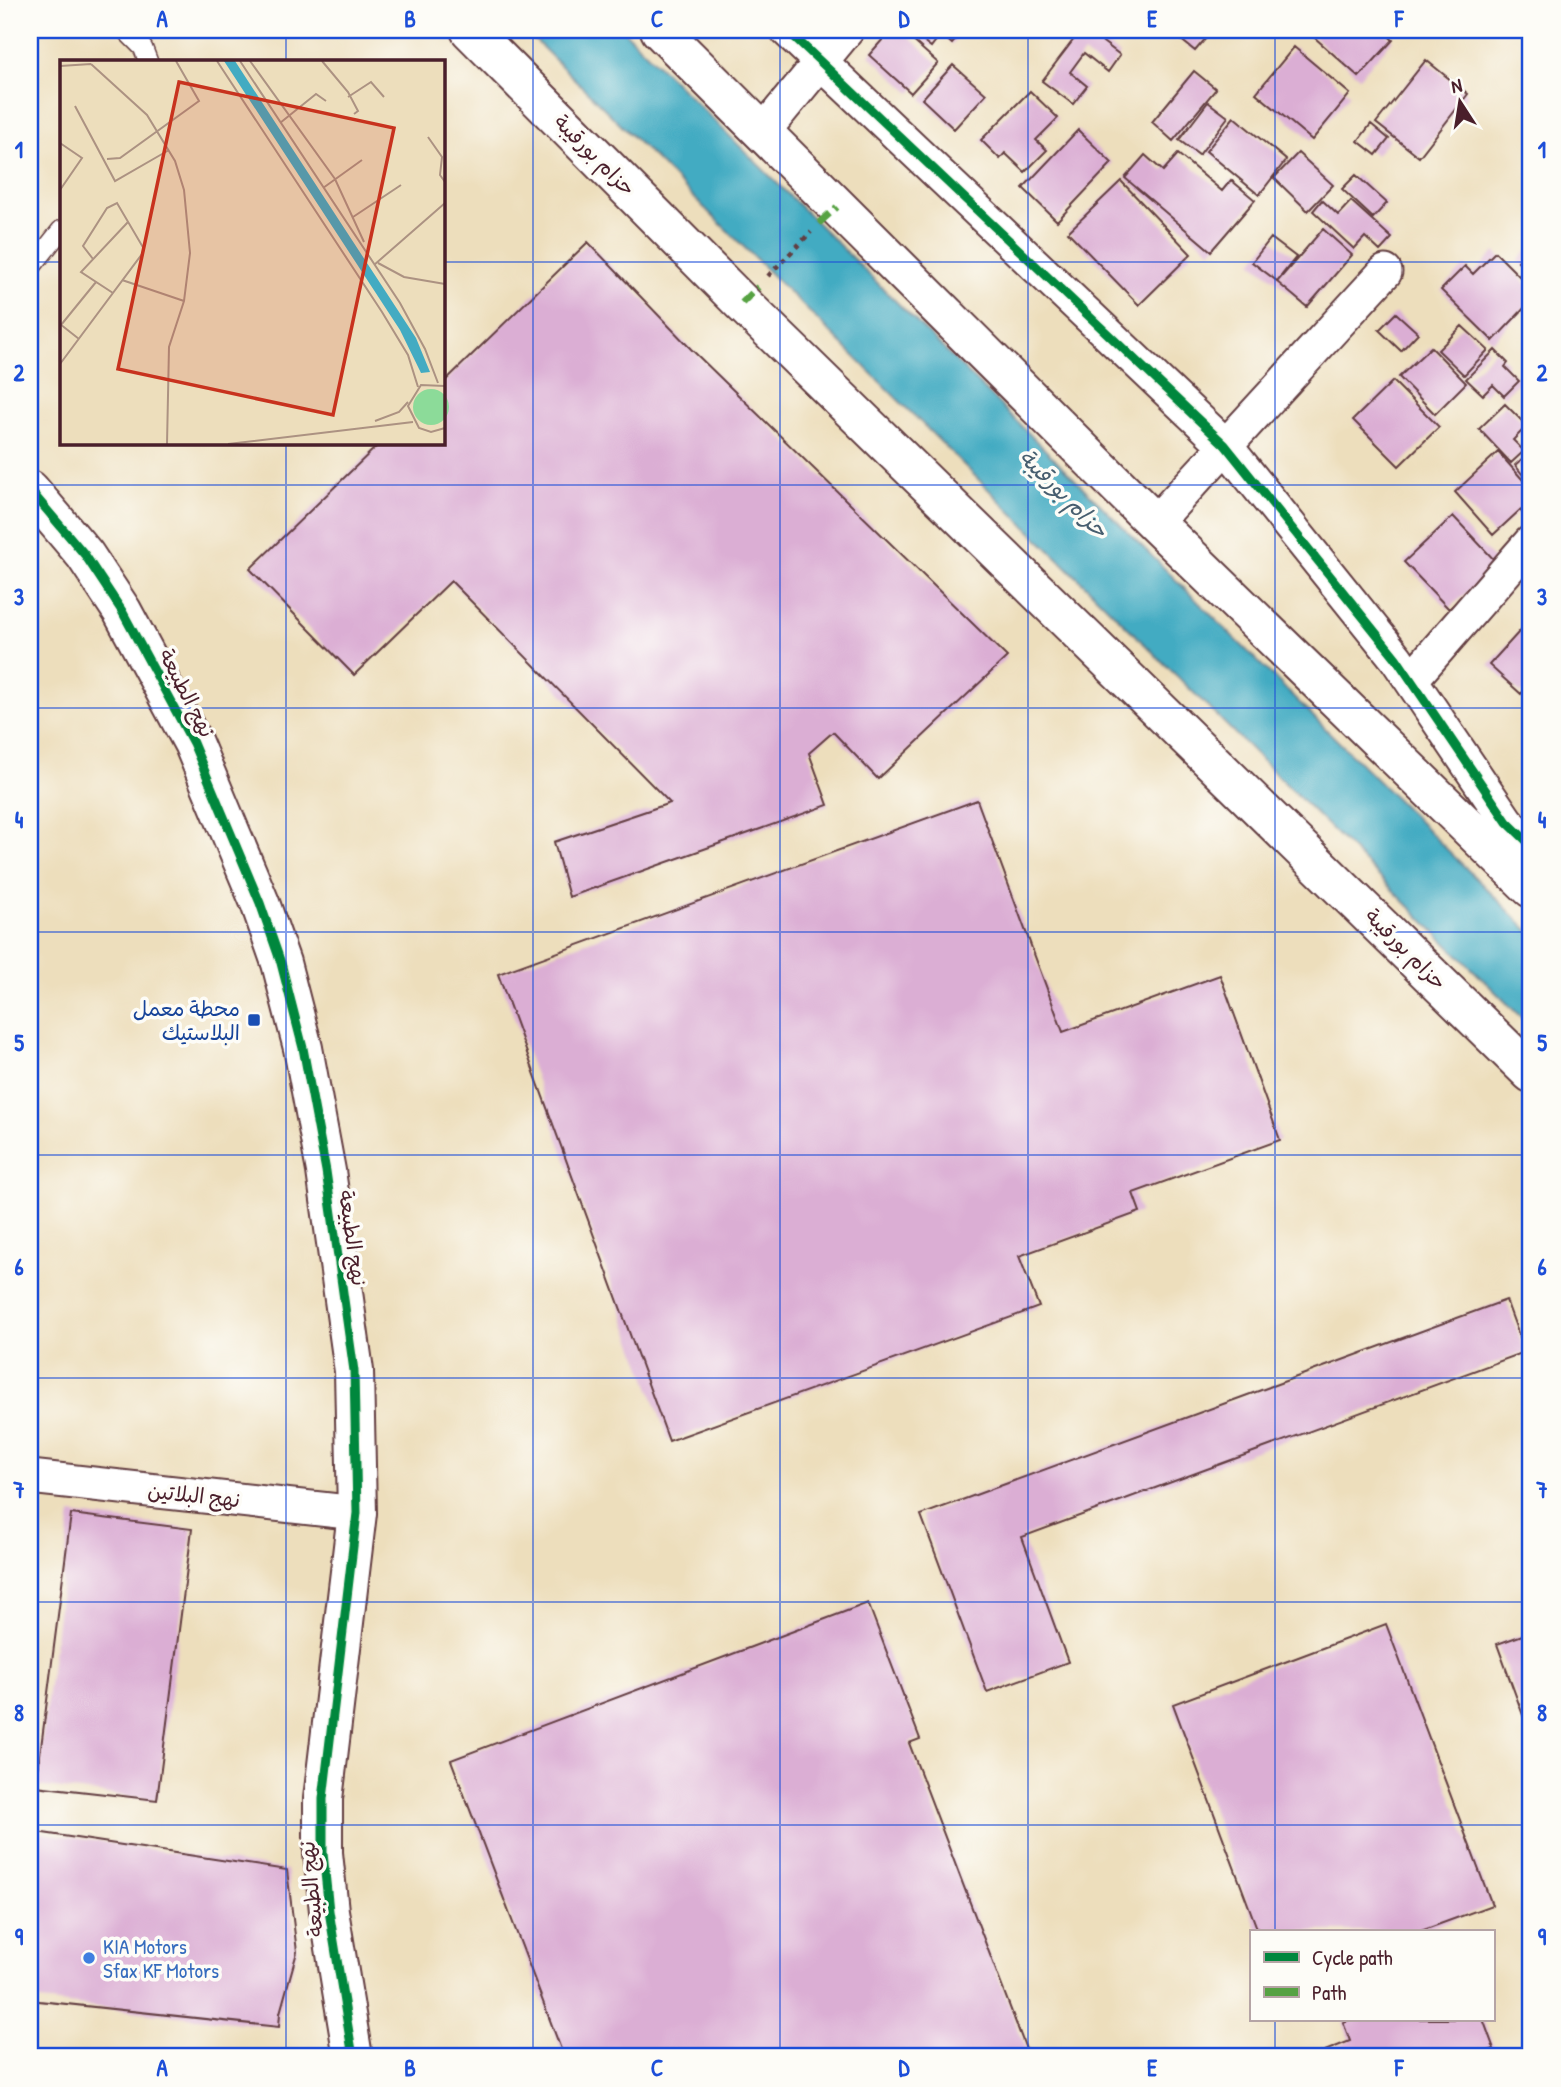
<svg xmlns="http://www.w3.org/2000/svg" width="1561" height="2087" viewBox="0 0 1561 2087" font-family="'Patrick Hand','Playpen Sans Arabic',sans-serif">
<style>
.water{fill:#43abc2;stroke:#466576;stroke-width:2}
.building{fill:#dbaed4}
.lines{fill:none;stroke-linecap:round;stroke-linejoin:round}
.lane-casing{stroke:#623c41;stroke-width:21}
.street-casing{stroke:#623c41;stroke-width:37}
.secondary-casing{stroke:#623c41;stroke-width:42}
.highway-casing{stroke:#623c41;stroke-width:42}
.path{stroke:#623c41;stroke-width:4.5;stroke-dasharray:5 5;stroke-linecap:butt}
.lane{stroke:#fff;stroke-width:18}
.street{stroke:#fff;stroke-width:33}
.secondary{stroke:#fff;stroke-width:38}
.highway{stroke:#fff;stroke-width:38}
.quiet{stroke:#56a243;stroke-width:7;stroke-dasharray:14 7;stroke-linecap:butt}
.cycleway-casing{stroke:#fdfcf7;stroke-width:13}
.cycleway{stroke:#00873e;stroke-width:9}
.grid{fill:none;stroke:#1d4ed8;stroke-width:2;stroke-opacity:0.55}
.transit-dot{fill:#1a4fb4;stroke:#fdfcf7;stroke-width:2.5}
.shop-dot{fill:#3f7fe0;stroke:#fdfcf7;stroke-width:2.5}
.labels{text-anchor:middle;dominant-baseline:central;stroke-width:7;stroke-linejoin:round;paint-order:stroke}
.street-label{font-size:21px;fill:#4a1f2b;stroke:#fdfcf7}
.transit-label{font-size:21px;fill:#164399;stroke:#fdfcf7;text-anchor:end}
.shop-label{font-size:21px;fill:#366cbe;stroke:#fdfcf7;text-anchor:start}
.water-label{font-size:23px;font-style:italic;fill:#475e6f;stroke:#fdfcf7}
.inset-road{fill:none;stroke:#ac9282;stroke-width:2}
.view{fill:#c8321e;fill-opacity:0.15;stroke:#c8321e;stroke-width:3.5}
.inset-edge{fill:none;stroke:#4a1f2b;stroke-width:3.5}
.neatline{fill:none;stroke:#1d4ed8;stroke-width:2.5}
.grid-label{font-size:23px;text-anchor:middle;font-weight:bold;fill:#1d4ed8}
</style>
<rect width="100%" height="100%" fill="#fdfcf7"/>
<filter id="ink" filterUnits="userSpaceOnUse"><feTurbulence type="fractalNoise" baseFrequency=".0143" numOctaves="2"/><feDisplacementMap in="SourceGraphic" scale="14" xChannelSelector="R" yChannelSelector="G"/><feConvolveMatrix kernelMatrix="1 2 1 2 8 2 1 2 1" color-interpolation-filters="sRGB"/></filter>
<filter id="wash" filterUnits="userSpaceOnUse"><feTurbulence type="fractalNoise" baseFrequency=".00686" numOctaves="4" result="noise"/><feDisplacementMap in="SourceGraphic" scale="28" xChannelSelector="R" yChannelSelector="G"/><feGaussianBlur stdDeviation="1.57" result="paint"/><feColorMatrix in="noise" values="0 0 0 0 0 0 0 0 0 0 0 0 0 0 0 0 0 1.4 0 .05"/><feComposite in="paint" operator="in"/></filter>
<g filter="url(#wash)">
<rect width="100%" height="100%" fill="#eddebc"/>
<path class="water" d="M525,30H623L1531,933V1027Z"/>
<g id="blocks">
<path class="building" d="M891,30H901L938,63L911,93L869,55Z
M909,30H964L952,44L941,34L931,47Z
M1081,30H1087L1120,55L1108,72L1084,53L1070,72L1087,86L1073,104L1042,81Z
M1169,30H1213L1195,51Z
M1306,30H1382L1393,40L1359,77Z
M1294,47L1350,94L1312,140L1256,93Z
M1426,60L1468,94L1419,157L1376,123Z
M953,65L986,94L954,129L922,99Z
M1194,71L1216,89L1173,141L1152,122Z
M1030,91L1058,118L1036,140L1047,150L1025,172L1005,153L1000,159L981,140Z
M1208,102L1228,117L1199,155L1179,140Z
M1234,117L1286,160L1259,195L1206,151Z
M1371,124L1389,139L1376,155L1358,141Z
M1078,130L1112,163L1057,221L1023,188Z
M1298,153L1333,185L1308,211L1274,178Z
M1178,154L1222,191L1231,180L1255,200L1211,251L1125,178L1145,155L1163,171Z
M1356,175L1387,203L1373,218L1342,189Z
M1121,181L1191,254L1139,305L1068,232Z
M1322,200L1338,215L1351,201L1392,238L1380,251L1365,237L1354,249L1313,211Z
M1323,229L1352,255L1307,307L1277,282Z
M1271,238L1296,257L1277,281L1252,262Z
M588,242L691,349L1007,657L878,779L833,732L809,753L828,805L569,897L554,842L670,803L451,581L354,675L250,569L380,443H443V383Z
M1531,247V273L1518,261Z
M1495,252L1531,288V301L1493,341L1441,290L1465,266L1473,274Z
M1396,313L1418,333L1401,351L1379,330Z
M1462,326L1488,350L1464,375L1438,350Z
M1431,347L1466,383L1435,414L1399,377Z
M1495,350L1508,363L1505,367L1519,381L1504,396L1493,385L1483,395L1466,379Z
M1393,381L1439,427L1399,466L1353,420Z
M1505,404L1527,426L1513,440L1524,451L1511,463L1479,429Z
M1531,451V485L1515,465Z
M1498,452L1531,489V516L1528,519L1520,510L1493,535L1455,492Z
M1453,516L1498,564L1449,609L1404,562Z
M1528,622L1531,625V683L1521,694L1489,665Z
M977,800L1063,1032L1220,975L1280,1140L1133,1193L1140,1212L1019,1256L1039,1307L669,1441L498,974Z
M1506,1300L1525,1352L1022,1537L1068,1662L987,1692L921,1515Z
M71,1514L192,1529L157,1800L36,1786Z
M868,1603L920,1739L909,1743L1029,2057H564L451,1760Z
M1386,1624L1492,1905L1421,1931H1258L1173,1704Z
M1531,1632V1737L1497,1644Z
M30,1831L287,1870L297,1952L280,2013L279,2027L30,2000Z
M1352,2019H1483L1494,2049L1473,2057H1414L1412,2053L1402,2057H1310L1350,2041L1343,2022Z"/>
</g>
</g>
<g filter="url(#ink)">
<use href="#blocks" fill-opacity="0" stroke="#623c41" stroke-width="2"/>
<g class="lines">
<defs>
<path id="lane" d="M125,30L143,48L148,61
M30,269L61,230"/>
<path id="street" d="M787,30L1225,445L1396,658L1507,822L1531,845
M763,132L847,30
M1155,523L1385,272
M1411,680L1531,542
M30,1477L357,1513"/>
<path id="secondary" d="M30,490L85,555L122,611L193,743L260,903L281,963L303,1048L326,1171L354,1371L357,1513L323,1799V1853L329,1911L353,2057"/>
<path id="highway" d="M470,30L742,303L1531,1073
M660,30L1155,523L1531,888"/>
</defs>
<use href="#lane" class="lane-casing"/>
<use href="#street" class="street-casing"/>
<use href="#secondary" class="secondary-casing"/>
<use href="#highway" class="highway-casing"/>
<path class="path" d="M768,276L811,232"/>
<use href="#lane" class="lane"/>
<use href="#street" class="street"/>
<use href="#secondary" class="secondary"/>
<use href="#highway" class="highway"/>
<path class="quiet" d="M819,223L837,207
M742,303L758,287"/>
<defs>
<path id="cycleway" d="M787,30L1225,445L1396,658L1507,822L1531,845
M30,490L85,555L122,611L193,743L260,903L281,963L303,1048L326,1171L354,1371L357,1513L323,1799V1853L329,1911L353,2057"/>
</defs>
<use href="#cycleway" class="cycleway-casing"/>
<use href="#cycleway" class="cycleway"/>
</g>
</g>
<path class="grid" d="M286,30V61M533,30V2057M780,30V2057M1028,30V2057M1275,30V1931M30,262H61M443,262H1531M286,443V2057M30,485H1531M30,708H1531M30,932H1531M30,1155H1531M30,1378H1531M30,1602H1531M30,1825H1531M1275,2019V2057"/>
<rect class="transit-dot" x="247" y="1013" width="14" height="14" rx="3.5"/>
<circle class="shop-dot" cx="89" cy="1958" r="7"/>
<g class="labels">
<g class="street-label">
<text transform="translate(595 155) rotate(45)">حزام بورقيبة</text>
<text transform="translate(187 693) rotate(63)">نهج الطبيعة</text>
<text transform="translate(1406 949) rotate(45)">حزام بورقيبة</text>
<text transform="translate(353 1238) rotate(82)">نهج الطبيعة</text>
<text transform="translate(194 1495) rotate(6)">نهج البلاتين</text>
<text transform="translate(311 1889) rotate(-95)">نهج الطبيعة</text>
</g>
<g class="transit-label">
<text x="240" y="1008">محطة معمل<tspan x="240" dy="24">البلاستيك</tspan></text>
</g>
<g class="shop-label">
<text x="103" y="1946">KIA Motors<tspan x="103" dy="24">Sfax KF Motors</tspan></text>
</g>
<g class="water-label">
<text transform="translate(1064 493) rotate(45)">حزام بورقيبة</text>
</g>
</g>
<g transform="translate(60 60)">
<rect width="385" height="385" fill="#eddebc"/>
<path d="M353 347a18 18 0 1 1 36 0a18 18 0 1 1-36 0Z" fill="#8cdb99"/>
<path d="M164,1H175L356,278L370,312L361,313L340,270Z" fill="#43abc2"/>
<path class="inset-road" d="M157,1L322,252L348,295L358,327M180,1L340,243L365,289L378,323M190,1L275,119L304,182M262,1L288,32L298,51L294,54M31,4L87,55L115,101L124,130L130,193L124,241L109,287L107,384M0,6L31,4M288,37L311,22L324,37M15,46L55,121L109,90M220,63L256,34L266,41M368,77L382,97L380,115L385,122M0,83L22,98L0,130M47,99L60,98L139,41L116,1M263,128L302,100M293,157L341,125M318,203L344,217L385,224M314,205L385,143M62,220L124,241M53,233L21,212L68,162M0,264L19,279M1,265L36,222M0,304L82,194L84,189L57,143L47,148L23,186L33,199M385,326L361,325L348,346L359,368L371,372L385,368M315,361L339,352L348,342M168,384L353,362"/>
<path class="view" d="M119,22L334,68L273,355L58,309Z"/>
<rect width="385" height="385" class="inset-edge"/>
</g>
<rect width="1561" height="2087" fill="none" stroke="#fdfcf7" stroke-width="77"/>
<rect x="1250" y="1930" width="245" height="91" fill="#fdfcf7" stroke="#b5a4a5" stroke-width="2"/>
<rect x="1264" y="1952" width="35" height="10" fill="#00873e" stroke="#b5a4a5" stroke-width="2"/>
<text x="1312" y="1965" font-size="21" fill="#4a1f2b">Cycle path</text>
<rect x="1264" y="1987" width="35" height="10" fill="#56a243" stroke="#b5a4a5" stroke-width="2"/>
<text x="1312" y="2000" font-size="21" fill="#4a1f2b">Path</text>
<g transform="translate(1460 102) rotate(348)" stroke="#fdfcf7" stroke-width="5" paint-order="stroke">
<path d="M0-5L12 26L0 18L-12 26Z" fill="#4a1f2b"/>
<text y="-10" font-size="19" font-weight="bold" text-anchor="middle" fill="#4a1f2b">N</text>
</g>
<rect x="38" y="38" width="1484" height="2010" class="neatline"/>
<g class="grid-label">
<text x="162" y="27">A</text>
<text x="410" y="27">B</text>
<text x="657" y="27">C</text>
<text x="904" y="27">D</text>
<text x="1152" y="27">E</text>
<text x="1399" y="27">F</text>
<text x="19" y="158">1</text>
<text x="1542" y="158">1</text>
<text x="19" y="381">2</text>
<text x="1542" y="381">2</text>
<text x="19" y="605">3</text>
<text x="1542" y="605">3</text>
<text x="19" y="828">4</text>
<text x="1542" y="828">4</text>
<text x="19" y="1051">5</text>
<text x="1542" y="1051">5</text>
<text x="19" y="1275">6</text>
<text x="1542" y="1275">6</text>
<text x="19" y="1498">7</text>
<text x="1542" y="1498">7</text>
<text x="19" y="1721">8</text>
<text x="1542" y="1721">8</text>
<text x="19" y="1945">9</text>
<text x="1542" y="1945">9</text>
<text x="162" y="2076">A</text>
<text x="410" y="2076">B</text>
<text x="657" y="2076">C</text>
<text x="904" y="2076">D</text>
<text x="1152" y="2076">E</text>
<text x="1399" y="2076">F</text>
</g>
</svg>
